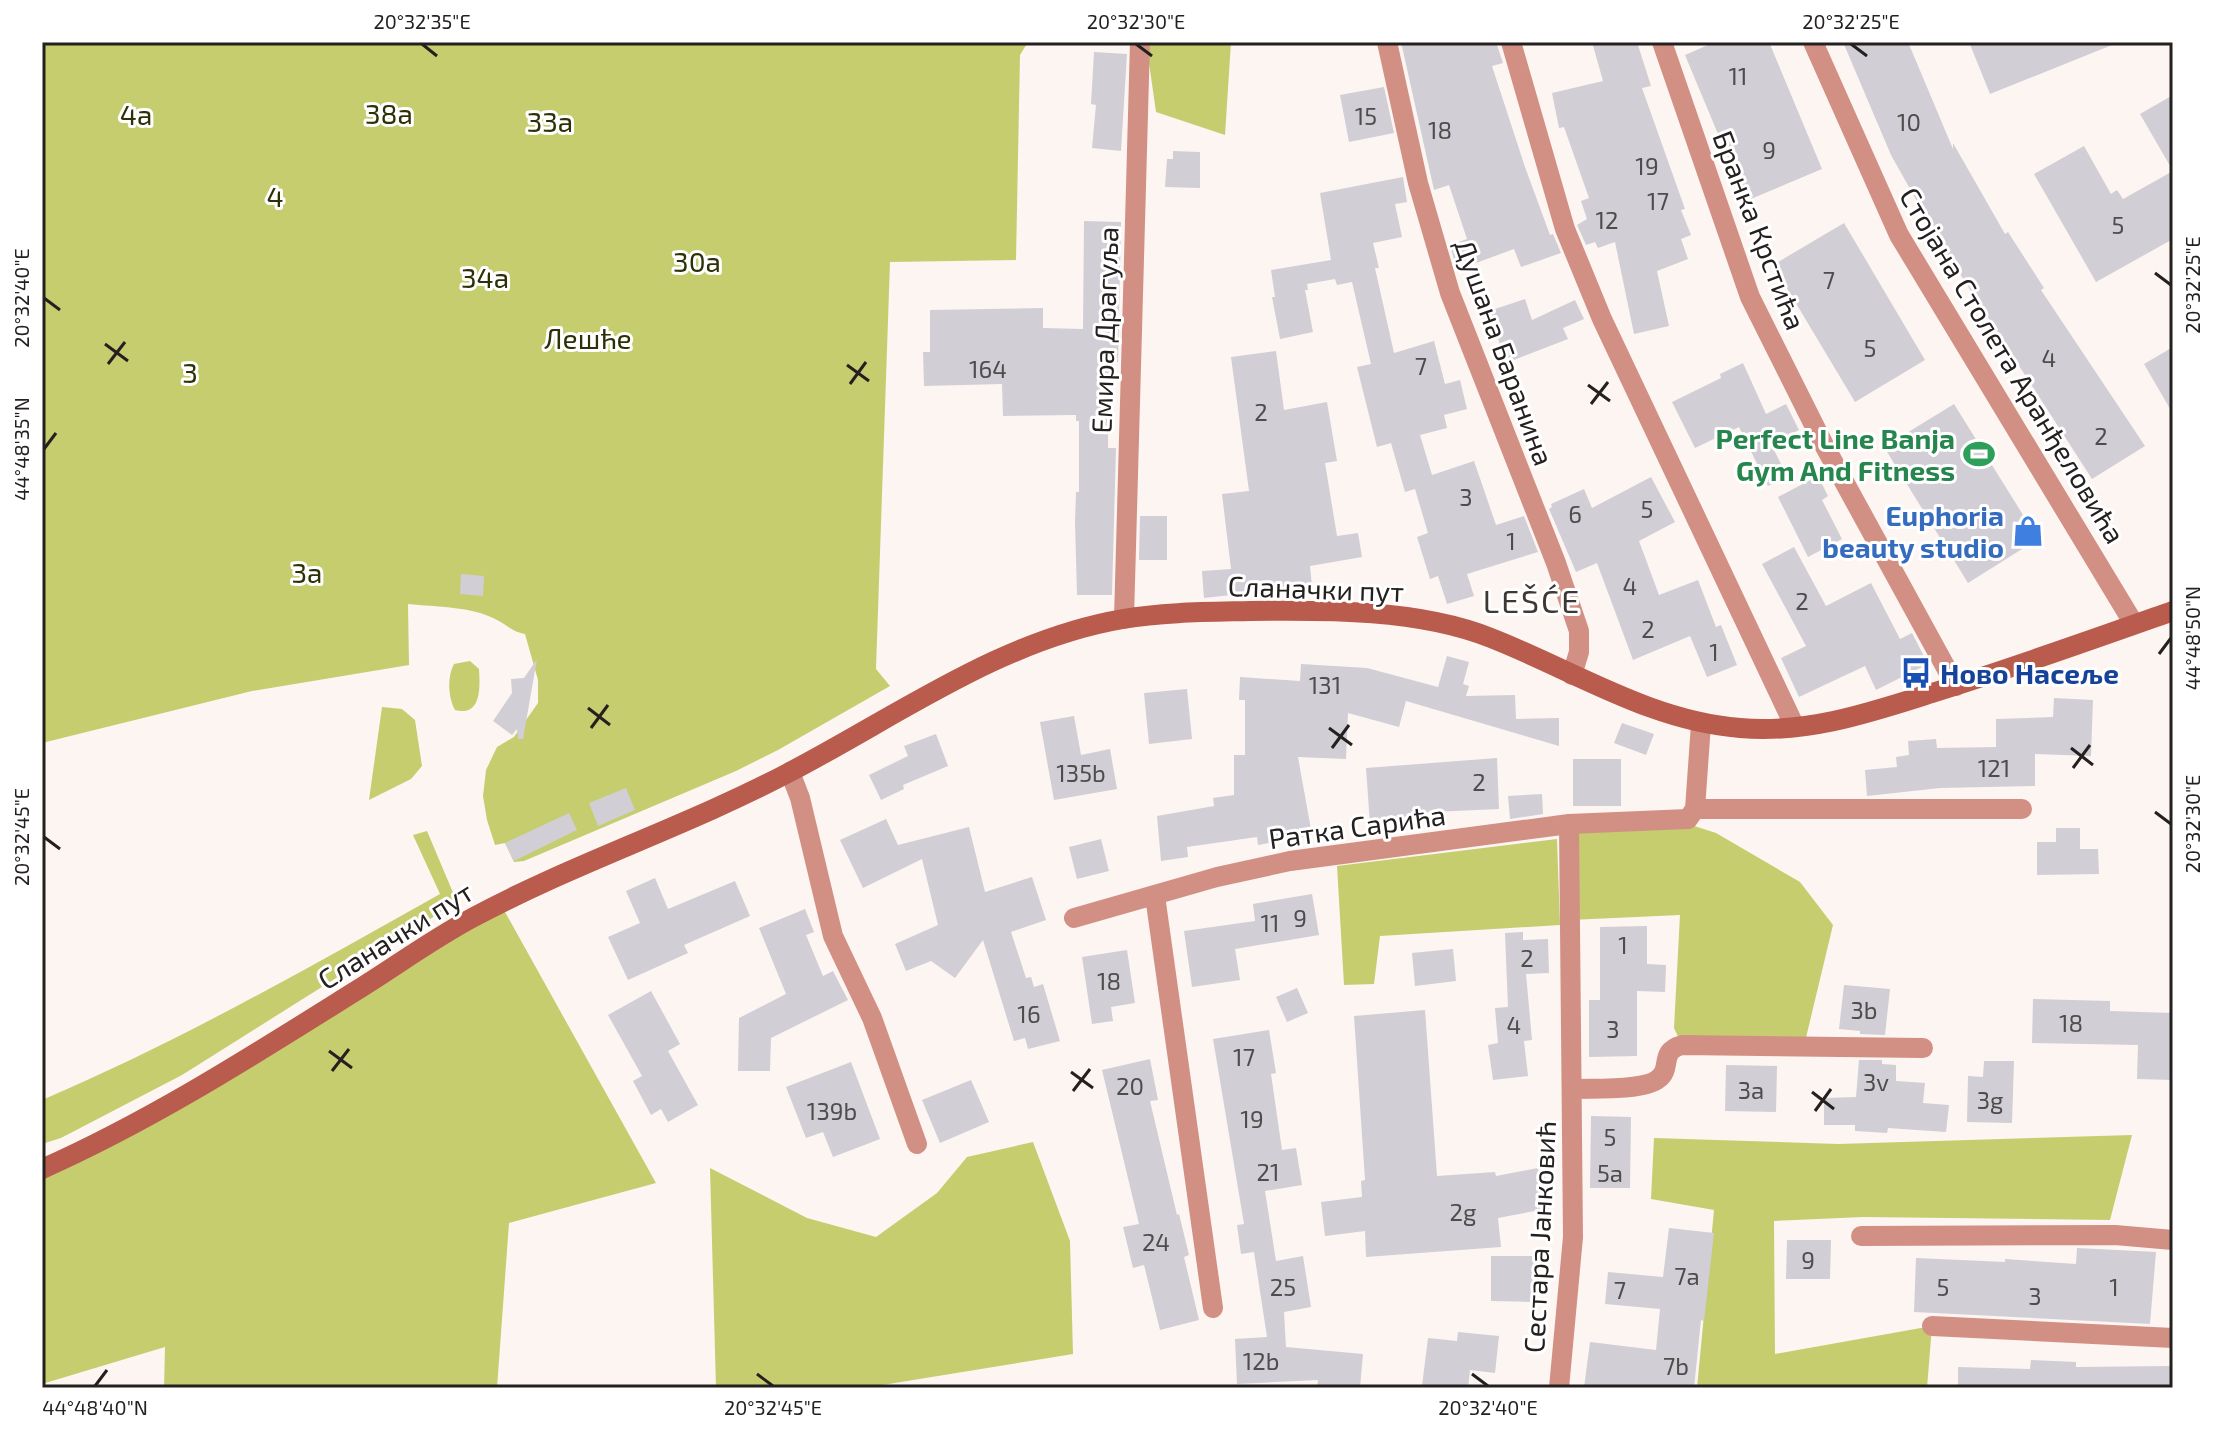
<svg xmlns="http://www.w3.org/2000/svg" width="2215" height="1430" viewBox="0 0 2215 1430" font-family="'Exo 2',sans-serif">
<style>
.green{fill:#c6cd6f}
.building{fill:#d1ced5}
.lines{fill:none;stroke-linecap:round;stroke-linejoin:round}
.street{stroke:#d29085;stroke-width:20}
.secondary{stroke:#b95c4e;stroke-width:20}
.ticks{fill:none;stroke:#23201f;stroke-width:3}
.labels{text-anchor:middle;dominant-baseline:central;stroke-width:6;stroke-linejoin:round;paint-order:stroke}
.number-label{font-size:24px;fill:#4e4c4c}
.park-label{font-size:28px;fill:#2e3005;stroke:#fff}
.street-label{font-size:28px;fill:#23201f;stroke:#fff}
.leisure-label{font-size:28px;font-weight:bold;fill:#27864d;stroke:#fff;text-anchor:end}
.shop-label{font-size:28px;font-weight:bold;fill:#366cbe;stroke:#fff;text-anchor:end}
.transit-label{font-size:28px;font-weight:bold;fill:#164399;stroke:#fff;text-anchor:start}
.quarter-label{font-size:32px;letter-spacing:2px;fill:#3e3835;stroke:#fff}
.neatline{fill:none;stroke:#23201f;stroke-width:3}
.ticks-label{font-size:20px;text-anchor:middle;fill:#23201f}
</style>
<rect width="100%" height="100%" fill="#fdf5f1"/>
<path class="green" d="M42,42H1028L1020,55L1016,260L890,262L876,669L890,686L778,750L736,771L524,861L514,862L505,843L495,845L487,820L483,796L486,770L497,747L514,737L538,703V680L525,634C510,631 509,626 497,620C472,606 436,607 408,604L409,665L252,691L42,743Z
M1146,42H1231L1225,135L1156,112Z
M470,661L479,669C480,686 482,717 455,710C448,697 447,677 454,664Z
M382,707L402,709L415,720L422,766L411,779L369,800Z
M1679,821L1716,833L1800,882L1833,925L1804,1046L1682,1045L1674,1028L1680,915L1570,920L1569,824Z
M427,831L457,902L182,1075L61,1138L42,1144V1100C180,1041 310,967 440,894L413,835Z
M1557,839L1560,925L1380,936L1374,984L1344,985L1337,866Z
M500,903L656,1183L509,1223L497,1388H164L165,1347L42,1384V1169Z
M2132,1135L2110,1220L1863,1217L1774,1221L1775,1354L1932,1326L1927,1388H1697L1714,1210L1651,1199L1654,1138L1838,1144Z
M1033,1142L1070,1241L1073,1354L864,1388H716L710,1168L807,1218L876,1237L937,1193L967,1157Z"/>
<path class="building" d="M1401,42H1496L1503,63L1492,66L1525,167L1550,235L1553,234L1561,253L1521,267L1514,249L1457,270L1450,245L1467,239L1449,185L1434,190Z
M1592,42H1637L1651,86L1642,88L1685,209L1681,210L1691,235L1681,239L1688,259L1657,271L1669,326L1634,334L1615,242L1598,248L1595,242L1586,245L1577,225L1587,219L1581,201L1589,198L1564,127L1559,128L1552,93L1603,81Z
M1715,42H1769L1822,169L1746,201L1685,55Z
M1843,42H1908L1953,149V143L2005,234L2008,232L2044,288L2041,290L2145,446L2092,479L1942,246L1891,155Z
M1969,42H2117V43L1990,94Z
M1094,52L1127,54L1121,151L1092,148L1096,105L1091,104Z
M1384,87L1394,133L1349,142L1340,95Z
M2173,95V239L2096,282L2034,174L2084,146L2111,194L2117,190L2123,199L2173,171L2140,114Z
M1173,151L1200,152V188L1165,187L1167,159H1173Z
M1403,177L1407,202L1395,204L1402,237L1373,243L1379,268H1375L1394,353L1434,341L1445,384L1460,380L1467,409L1444,415L1447,428L1420,435L1432,475L1474,461L1496,525L1524,516L1538,552L1467,574L1474,596L1447,604L1438,576L1430,579L1417,537L1428,533L1415,489L1405,492L1391,443L1377,447L1357,367L1371,364L1352,282L1337,285L1335,279L1307,284L1308,290H1305L1313,332L1280,339L1272,297H1275L1271,270L1331,260L1320,193Z
M1084,221L1121,222L1118,362H1109L1108,448H1116L1112,595H1077L1075,522L1076,492H1079V421H1076V415L1003,416L1002,384L924,386L923,352H930V310L1043,308V328L1083,329Z
M1844,223L1925,360L1855,402L1773,265Z
M1525,299L1532,320L1575,300L1584,319L1563,328L1568,339L1506,363L1489,311Z
M2173,347V414L2144,364Z
M1276,351L1284,410L1327,402L1337,461L1325,463L1337,536L1358,533L1362,557L1310,566L1312,586L1204,598L1202,571L1231,569L1222,494L1249,491L1231,357Z
M1743,363L1766,414L1786,404L1799,430L1771,444L1787,476L1768,486L1739,427L1695,448L1672,402L1721,378L1720,374Z
M1954,404L2038,539L1968,583L1884,447Z
M1818,476L1828,496L1822,500L1842,539L1808,557L1778,497Z
M1651,477L1675,522L1639,541L1659,595L1698,580L1716,627L1721,625L1737,665L1707,677L1690,636L1633,660L1597,563L1576,572L1549,509L1552,507L1551,504L1584,489L1592,508Z
M1140,516H1167V560H1139Z
M1794,547L1826,606L1871,583L1900,639L1912,633L1928,664L1876,690L1865,666L1799,697L1781,658L1806,646L1762,564Z
M461,574L484,576L483,596L460,594Z
M1447,656L1469,662L1463,684L1469,686L1466,696L1515,695L1516,719L1559,718V746L1406,701L1399,727L1348,713L1346,759L1298,757L1312,835L1258,845L1257,837L1187,847L1188,857L1161,861L1157,816L1214,806L1213,798L1234,795V755H1245V700H1239L1240,677L1300,681L1301,664L1367,668L1438,687Z
M537,659L523,739H518L517,729L512,735L493,721L512,693L511,679L524,678Z
M1187,689L1192,739L1149,744L1144,693Z
M2054,698L2093,700L2091,756L2035,754V786L1940,788L1867,796L1865,770L1897,767L1896,757L1909,755L1908,741L1936,739L1937,748L1996,747V719L2053,717Z
M1074,716L1081,755L1110,749L1117,789L1054,800L1040,722Z
M1622,723L1654,734L1646,755L1614,743Z
M936,734L948,766L903,785L904,789L881,800L869,775L908,756L904,746Z
M1497,758L1499,809L1410,813L1411,822L1370,824L1366,768Z
M1573,759H1621V806H1573Z
M626,788L635,810L598,826L589,803Z
M1542,794L1543,814L1510,819L1508,796Z
M569,813L577,830L514,861L505,843Z
M886,819L898,845L969,827L985,892L1032,877L1046,920L1011,932L1026,978L1031,977L1034,987L1043,984L1060,1041L1028,1049L1025,1038L1014,1041L983,940L955,978L931,961L906,971L895,944L938,925L922,859L863,888L840,840Z
M2056,828H2080V849H2098L2099,874L2037,875V842H2056Z
M1101,839L1109,871L1077,879L1069,847Z
M655,878L668,909L735,881L750,916L684,945L688,953L628,980L608,937L640,923L626,891Z
M1312,894L1319,935L1235,949L1240,980L1192,987L1184,931L1255,921L1253,904Z
M805,909L814,932L806,935L823,976L833,971L848,1000L771,1038L770,1071H738L739,1018L786,994L759,928Z
M1647,926V964L1666,965L1665,992L1637,991V1056L1589,1057V1000H1600V927Z
M1523,932V940L1548,939L1549,973L1526,974L1532,1040L1524,1041L1528,1076L1493,1080L1488,1045L1498,1043L1495,1008L1508,1007L1505,933Z
M1453,949L1456,981L1415,986L1412,953Z
M1127,950L1135,1003L1111,1007L1113,1021L1092,1024L1082,957Z
M1844,985L1890,989L1885,1035L1860,1034V1031L1839,1029Z
M1297,988L1308,1013L1287,1022L1276,997Z
M651,991L680,1044L668,1051L698,1105L668,1122L661,1109L651,1115L633,1081L642,1076L608,1015Z
M2033,999L2110,1001V1011L2173,1013V1080L2137,1079L2138,1045L2032,1043Z
M1425,1010L1437,1176L1495,1172L1496,1176L1543,1167L1551,1208L1498,1218L1501,1247L1366,1257L1365,1231L1325,1236L1321,1202L1362,1197L1361,1181L1365,1180L1354,1016Z
M1269,1030L1276,1073L1271,1074L1282,1150L1296,1148L1302,1185L1265,1191L1276,1261L1303,1256L1311,1307L1284,1312L1286,1347L1363,1354L1360,1388H1317L1318,1380L1237,1384L1235,1339L1267,1337L1254,1252L1241,1254L1237,1225L1244,1224L1213,1039Z
M1150,1059L1158,1100L1150,1101L1177,1215L1179,1214L1189,1255L1184,1257L1199,1320L1160,1330L1144,1265L1133,1268L1123,1227L1139,1224L1102,1070Z
M1859,1060H1882V1064L1896,1065V1081L1925,1083L1923,1103L1949,1105L1946,1132L1888,1128L1887,1133L1855,1131V1125H1824V1098L1856,1097Z
M1984,1061H2014L2012,1123L1967,1122L1968,1076L1983,1077Z
M851,1062L880,1139L833,1157L823,1132L806,1138L786,1087Z
M1726,1065L1777,1066L1776,1112L1725,1111Z
M971,1080L989,1122L940,1143L922,1100Z
M1591,1116L1631,1117L1630,1188H1590Z
M1669,1228L1714,1233L1704,1321L1701,1320L1694,1388H1584L1590,1342L1656,1350L1660,1309L1605,1304L1608,1272L1663,1277Z
M1787,1240H1831L1830,1279H1786Z
M2077,1248L2156,1252L2150,1324L1914,1312L1916,1258L2005,1262V1259L2076,1264Z
M1491,1256H1535L1534,1302L1491,1301Z
M1458,1332L1499,1336L1495,1373L1470,1370L1468,1388L1422,1386L1428,1338L1457,1341Z
M2031,1360L2076,1362V1367L2173,1366V1388H1958V1367L2030,1369Z"/>
<g class="lines">
<path class="street" d="M1387,42L1418,183L1450,293L1556,563L1579,631V652L1572,675
M1511,42L1565,229L1602,319L1795,727
M1662,42L1750,297L1824,445L1956,686
M1813,42L1899,235L2134,624
M1124,619L1140,42
M790,772L800,798L833,936L872,1018L917,1144
M1695,809H2022
M1155,896L1213,1308
M1074,918L1217,877L1290,861L1569,824L1688,819L1695,809L1701,724
M1574,1089C1593,1088 1644,1091 1658,1079C1673,1068 1658,1052 1682,1045L1923,1048
M1861,1236L2115,1235L2173,1240
M1932,1326L2173,1338
M1559,1388L1573,1237L1569,824"/>
<path class="secondary" d="M42,1169C152,1120 252,1056 354,992C393,968 431,940 472,918C574,863 685,827 788,773C896,717 1000,640 1123,619C1164,612 1208,612 1250,611C1326,610 1419,609 1491,638C1573,670 1650,721 1740,728C1807,734 1869,713 1932,693C2013,668 2093,639 2173,611"/>
</g>
<path class="ticks" d="M422,44L437,56M1136,44L1152,56M1851,44L1867,56M2155,273L2171,285M44,298L60,310M105,344L128,361M108,364L125,342M847,365L869,381M850,384L866,362M1588,385L1610,401M1591,404L1608,382M44,449L56,433M2159,654L2171,638M588,708L610,725M591,728L608,705M1329,728L1352,745M1332,748L1349,725M2071,748L2093,765M2073,768L2090,745M2155,812L2171,824M44,837L60,849M329,1051L352,1068M332,1071L349,1049M1071,1072L1093,1088M1073,1091L1090,1069M1812,1092L1834,1109M1815,1111L1831,1089M757,1374L773,1386M1472,1374L1488,1386M95,1386L107,1370"/>
<defs>
<symbol id="stadium-bare" viewBox="-9 -9 18 18"><path d="M0-5a6.5 5 0 1 0 0 10a6.5 5 0 1 0 0-10ZM-3.5-1.8h7v3.6h-7Z" fill="#2e9e5b" stroke="#fff" stroke-width="2.5" paint-order="stroke"/></symbol>
<symbol id="shop-bare" viewBox="-9 -9 18 18"><path d="M-5-2.5h2.3a2.7 3.5 0 0 1 5.4 0H5L5.5 6h-11ZM-1.5-2.5h3a1.5 2.3 0 0 0-3 0Z" fill="#3f7fe0" stroke="#fff" stroke-width="2.5" paint-order="stroke"/></symbol>
<symbol id="bus-bare" viewBox="-9 -9 18 18"><path d="M-5-6H5V4H4V6H2V4H-2V6H-4V4H-5ZM-3.5-4V0h7V-4ZM-3.5 1.2v1.5H-2V1.2ZM2 1.2v1.5H3.5V1.2Z" fill="#1a4fb4" stroke="#fff" stroke-width="2.5" paint-order="stroke"/></symbol>
</defs>
<g fill-rule="evenodd">
<use href="#stadium-bare" x="1957" y="432" width="44" height="44"/>
<use href="#shop-bare" x="2006" y="509" width="44" height="44"/>
<use href="#bus-bare" x="1894" y="651" width="44" height="44"/>
</g>
<g class="labels">
<g class="number-label">
<text x="1738" y="75">11</text>
<text x="1366" y="115">15</text>
<text x="1909" y="121">10</text>
<text x="1440" y="129">18</text>
<text x="1769" y="149">9</text>
<text x="1647" y="165">19</text>
<text x="1658" y="200">17</text>
<text x="1607" y="219">12</text>
<text x="2118" y="224">5</text>
<text x="1829" y="279">7</text>
<text x="1870" y="347">5</text>
<text x="2049" y="357">4</text>
<text x="1421" y="365">7</text>
<text x="988" y="368">164</text>
<text x="1261" y="411">2</text>
<text x="2101" y="435">2</text>
<text x="1466" y="496">3</text>
<text x="1647" y="508">5</text>
<text x="1575" y="513">6</text>
<text x="1511" y="540">1</text>
<text x="1630" y="585">4</text>
<text x="1802" y="600">2</text>
<text x="1648" y="628">2</text>
<text x="1714" y="651">1</text>
<text x="1325" y="684">131</text>
<text x="1994" y="767">121</text>
<text x="1081" y="772">135b</text>
<text x="1479" y="781">2</text>
<text x="1300" y="917">9</text>
<text x="1270" y="922">11</text>
<text x="1623" y="944">1</text>
<text x="1527" y="957">2</text>
<text x="1109" y="980">18</text>
<text x="1864" y="1009">3b</text>
<text x="1029" y="1013">16</text>
<text x="2071" y="1022">18</text>
<text x="1514" y="1024">4</text>
<text x="1613" y="1028">3</text>
<text x="1244" y="1056">17</text>
<text x="1876" y="1081">3v</text>
<text x="1130" y="1085">20</text>
<text x="1751" y="1089">3a</text>
<text x="1990" y="1099">3g</text>
<text x="832" y="1110">139b</text>
<text x="1252" y="1118">19</text>
<text x="1610" y="1136">5</text>
<text x="1268" y="1171">21</text>
<text x="1610" y="1172">5a</text>
<text x="1463" y="1211">2g</text>
<text x="1156" y="1241">24</text>
<text x="1808" y="1259">9</text>
<text x="1687" y="1275">7a</text>
<text x="1283" y="1286">25</text>
<text x="1943" y="1286">5</text>
<text x="2114" y="1286">1</text>
<text x="1620" y="1289">7</text>
<text x="2035" y="1295">3</text>
<text x="1261" y="1360">12b</text>
<text x="1676" y="1365">7b</text>
</g>
<g class="park-label">
<text x="389" y="113">38a</text>
<text x="136" y="114">4a</text>
<text x="550" y="121">33a</text>
<text x="275" y="196">4</text>
<text x="697" y="261">30a</text>
<text x="485" y="277">34a</text>
<text x="588" y="338">Лешће</text>
<text x="190" y="372">3</text>
<text x="307" y="572">3a</text>
</g>
<g class="street-label">
<text transform="translate(1760 230) rotate(69)">Бранка Крстића</text>
<text transform="translate(1104 330) rotate(-88)">Емира Драгуља</text>
<text transform="translate(1505 352) rotate(70)">Душана Баранина</text>
<text transform="translate(2013 365) rotate(59)">Стојана Столета Аранђеловића</text>
<text transform="translate(1316 588) rotate(2)">Сланачки пут</text>
<text transform="translate(1357 826) rotate(-8)">Ратка Сарића</text>
<text transform="translate(395 935) rotate(-32)">Сланачки пут</text>
<text transform="translate(1539 1237) rotate(-87)">Сестара Јанковић</text>
</g>
<g class="leisure-label">
<text x="1955" y="438">Perfect Line Banja<tspan x="1955" dy="32">Gym And Fitness</tspan></text>
</g>
<g class="shop-label">
<text x="2004" y="515">Euphoria<tspan x="2004" dy="32">beauty studio</tspan></text>
</g>
<g class="transit-label">
<text x="1940" y="673">Ново Насеље</text>
</g>
<g class="quarter-label">
<text x="1532" y="600">LEŠĆE</text>
</g>
</g>
<rect width="2215" height="1430" fill="none" stroke="#ffffff" stroke-width="88"/>
<rect x="44" y="44" width="2127" height="1342" class="neatline"/>
<g class="ticks-label">
<text x="422" y="29">20°32'35"E</text>
<text x="1136" y="29">20°32'30"E</text>
<text x="1851" y="29">20°32'25"E</text>
<text transform="translate(2193 285) rotate(-90)" y="7">20°32'25"E</text>
<text transform="translate(22 298) rotate(-90)" y="7">20°32'40"E</text>
<text transform="translate(22 449) rotate(-90)" y="7">44°48'35"N</text>
<text transform="translate(2193 638) rotate(-90)" y="7">44°48'50"N</text>
<text transform="translate(2193 824) rotate(-90)" y="7">20°32'30"E</text>
<text transform="translate(22 837) rotate(-90)" y="7">20°32'45"E</text>
<text x="95" y="1415">44°48'40"N</text>
<text x="773" y="1415">20°32'45"E</text>
<text x="1488" y="1415">20°32'40"E</text>
</g>
</svg>
